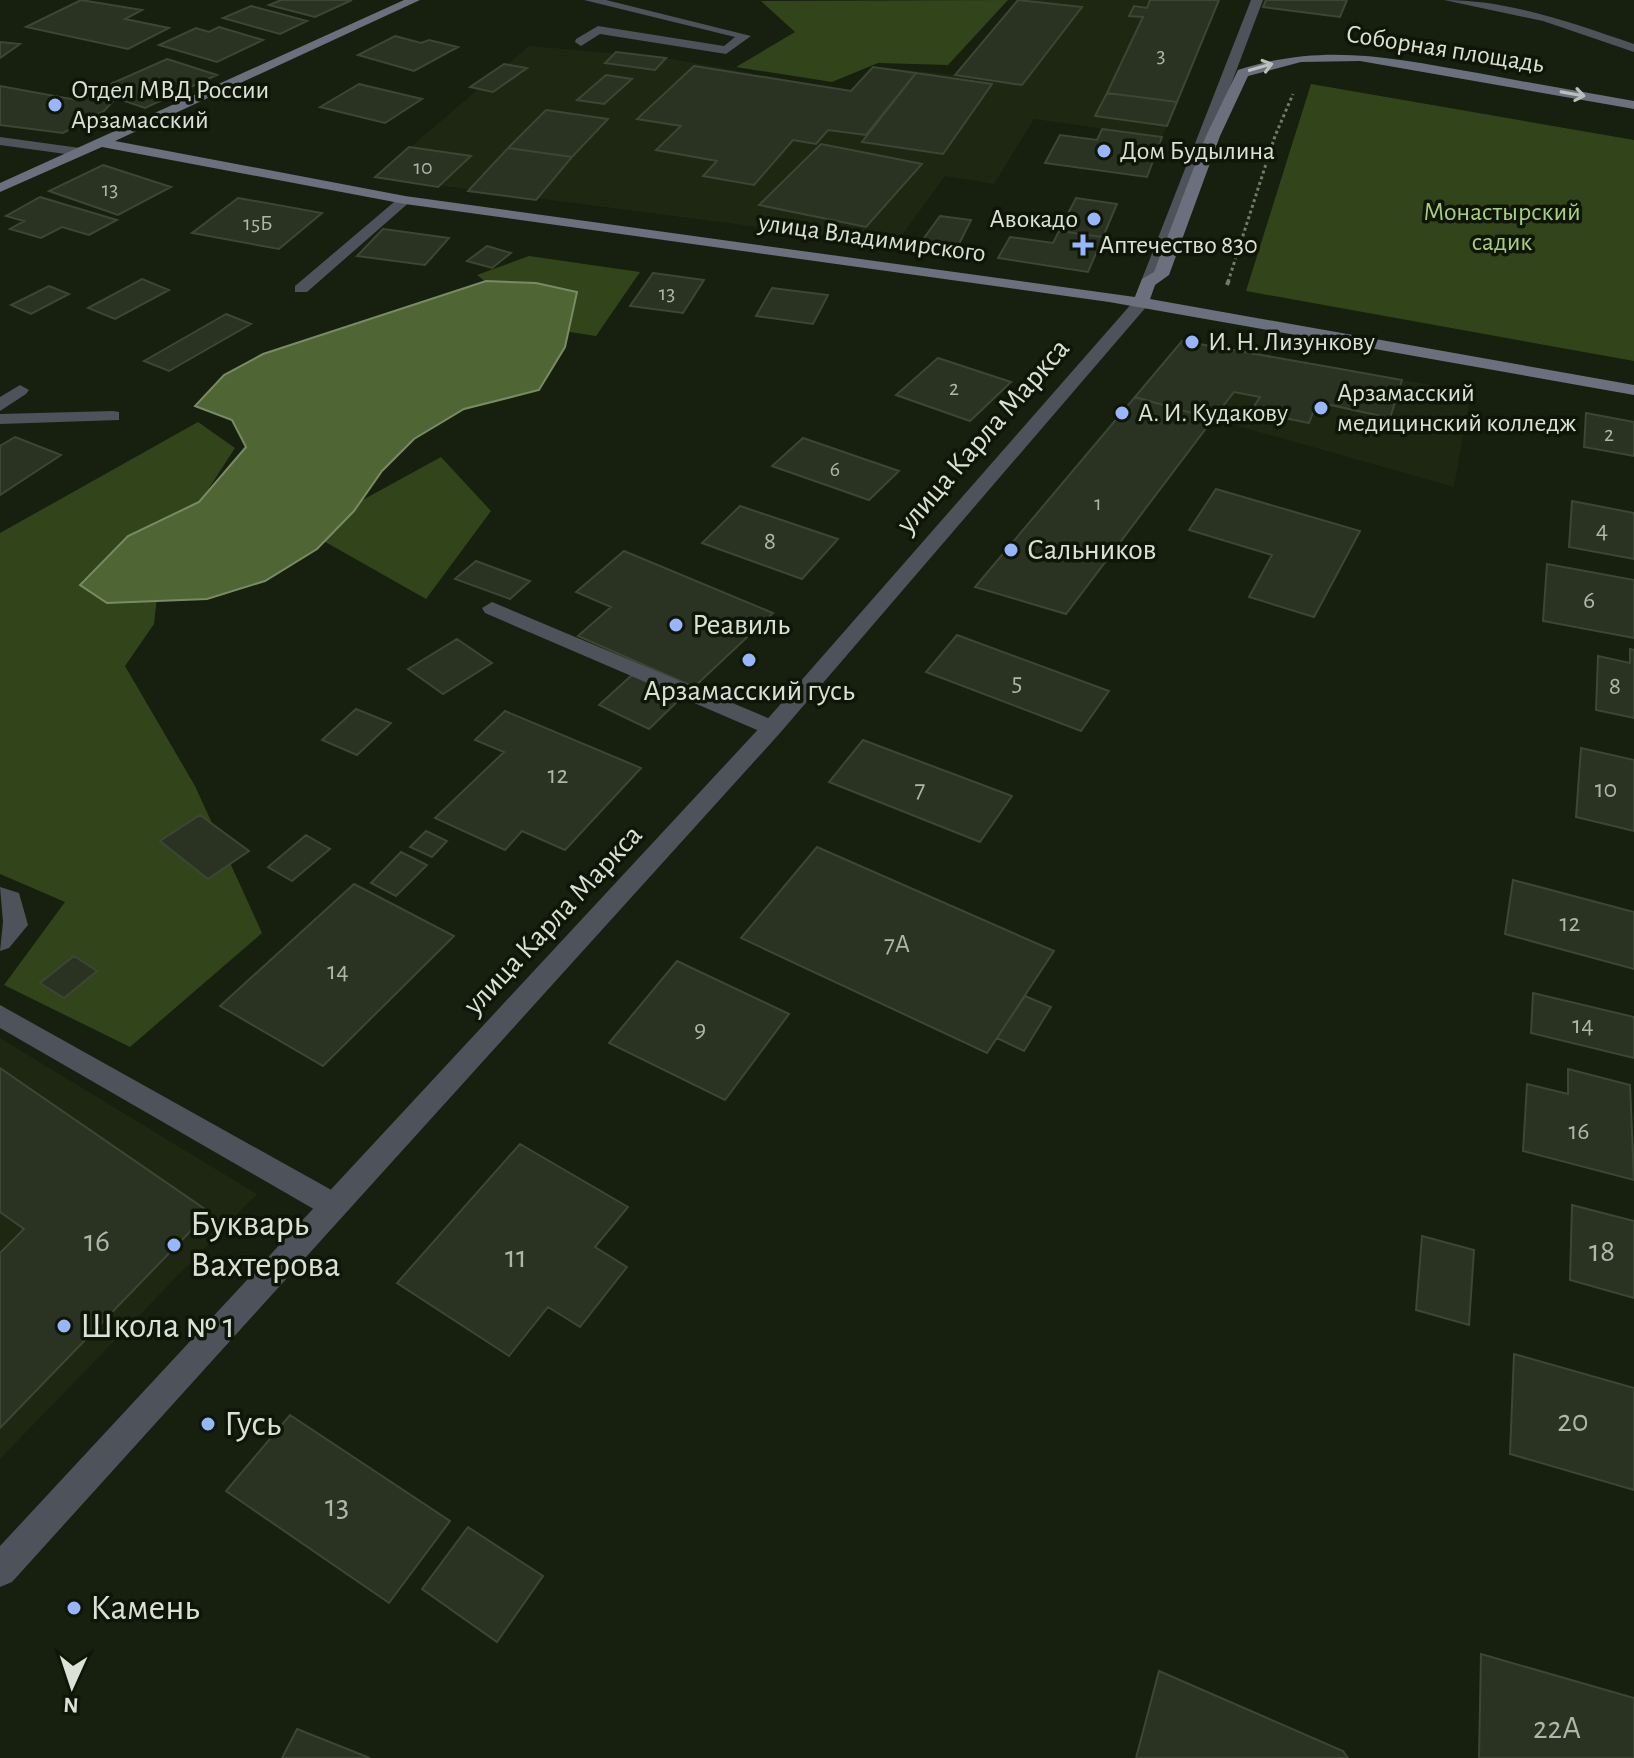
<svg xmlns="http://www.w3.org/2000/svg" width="1634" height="1758" viewBox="0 0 1634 1758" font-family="'Alegreya Sans',sans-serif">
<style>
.built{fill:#1d2711}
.green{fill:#32451a}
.water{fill:#4f6634;stroke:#798b65;stroke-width:2}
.building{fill:#2a3222;stroke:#3d4635;stroke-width:2}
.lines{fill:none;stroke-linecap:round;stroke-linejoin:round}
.path-far1{stroke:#737a6d;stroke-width:3;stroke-dasharray:3 3;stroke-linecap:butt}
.path{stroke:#737a6d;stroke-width:4;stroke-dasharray:5 5;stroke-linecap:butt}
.lane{fill:#4e525a;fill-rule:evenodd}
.street{fill:#4e525a;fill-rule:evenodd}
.secondary{fill:#6a707d;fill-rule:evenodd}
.oneway{stroke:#b9bfbb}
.poi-dot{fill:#98b6fd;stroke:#0f1607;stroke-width:3}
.labels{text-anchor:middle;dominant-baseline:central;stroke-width:7;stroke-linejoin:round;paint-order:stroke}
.far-number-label{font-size:22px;fill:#afb5a9}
.far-street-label{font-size:26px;fill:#dbe1d6;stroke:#0f1607}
.far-poi-label{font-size:26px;fill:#dbe1d6;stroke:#0f1607;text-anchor:start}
.far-park-label{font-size:26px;fill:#a9ce81;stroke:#0f1607}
.number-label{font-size:26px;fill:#afb5a9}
.street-label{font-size:30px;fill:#dbe1d6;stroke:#0f1607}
.poi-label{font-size:30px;fill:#dbe1d6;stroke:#0f1607;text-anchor:start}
.near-number-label{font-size:32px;fill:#afb5a9}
.near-poi-label{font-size:36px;fill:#dbe1d6;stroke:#0f1607;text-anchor:start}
</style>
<rect width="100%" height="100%" fill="#171f0f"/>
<path class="built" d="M1018,0H1150L1147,8L1134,6L1129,15L1143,17L1096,116L1167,126L1162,137L1034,119L994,184L945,176L895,245L375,177L529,46L666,58L851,91L873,67L955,75Z
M1182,341L1471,392L1454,487L1135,397Z
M0,1038L257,1194L0,1459Z"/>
<path class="green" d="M1008,0L948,65L878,63L832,82L736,67L795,32L761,1Z
M1311,84L1634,140V361L1246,291Z
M529,256L640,272L596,336L544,328L477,275Z
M198,422L235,448L161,562L154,624L125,666L195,786L262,933L130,1047L4,985L65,902L0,874V533Z
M441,457L491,511L426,599L306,531Z"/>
<path class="water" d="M486,281L536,283L577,292L565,347L539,390L464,409L414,439L382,471L354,511L317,549L265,581L207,599L107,603L80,585L128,536L199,502L246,447L232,420L195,406L224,375L263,354Z"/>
<path class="building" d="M81,0L142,10L125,19L169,28L128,49L26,27Z
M281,0H352L315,17L269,5Z
M1018,0L1082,7L1022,85L955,75Z
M1150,0H1219L1177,102L1107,93L1143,17L1129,16L1134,6L1147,8Z
M1266,0H1347L1340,17L1263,7Z
M251,6L307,21L280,34L223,18Z
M219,27L263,40L217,62L159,45L196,28L209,32Z
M395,36L421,43L429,40L458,47L414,71L358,55Z
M0,42L20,44L0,58Z
M616,52L666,58L655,70L605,63Z
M167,59L217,75L145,108L95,91Z
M504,64L527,68L493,92L470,87Z
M694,66L851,91L873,67L916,73L866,135L828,130L816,144L793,140L754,185L703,176L717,161L656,150L681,126L637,119Z
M916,73L992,84L943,154L862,142Z
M606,75L632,79L604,104L577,100Z
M359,84L422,99L385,123L320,107Z
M0,86L76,100L95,91L116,98L104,111L63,133L0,125Z
M1107,93L1177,102L1167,126L1095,116Z
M546,110L608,119L572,157L508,148Z
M1102,129L1162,137L1147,177L1045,163L1060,135L1097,140Z
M821,144L922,164L866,227L759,205Z
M409,147L471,156L438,187L375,177Z
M508,148L572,157L536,200L468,191Z
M103,165L171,187L118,215L49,191Z
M40,197L117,220L89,235L62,227L41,238L10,229L24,221L6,216Z
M238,198L322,213L279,249L192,233Z
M1076,198L1117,204L1103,237L1059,231Z
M940,216L971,220L956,250L919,245Z
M383,229L449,238L425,265L357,256Z
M1059,231L1103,237L1088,272L998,258L1010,237L1053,243Z
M487,246L511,253L492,268L467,261Z
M653,273L704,280L683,313L630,306Z
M142,279L169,290L115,319L88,308Z
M49,286L69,294L31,314L11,305Z
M772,288L828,295L813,324L756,316Z
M226,314L251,324L169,371L144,361Z
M1182,341L1335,368L1402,380L1390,418L1317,402L1309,423L1251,411L1260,397L1234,392L1213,419L1135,397Z
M938,358L1011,382L970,421L896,395Z
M1135,397L1213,419L1066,614L975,587Z
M1586,413L1634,422V456L1584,447Z
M15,437L61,455L0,495V446Z
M803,438L899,471L869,500L772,466Z
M1216,489L1360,531L1314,617L1249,597L1272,555L1189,530Z
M1572,501L1634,513V559L1569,547Z
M740,506L838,539L802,579L702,543Z
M624,551L773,613L694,687L578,636L611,607L576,592Z
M476,561L530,581L510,599L455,579Z
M1547,564L1634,580V638L1543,621Z
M957,635L1109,691L1081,731L926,672Z
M457,639L492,663L443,694L408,669Z
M1630,649L1634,650V718L1596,710L1598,656L1630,663Z
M632,675L682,697L649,729L599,705Z
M356,709L391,723L357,755L322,740Z
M505,711L641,768L565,850L522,831L505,850L435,818L504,752L475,740Z
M863,740L1012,796L980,842L829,782Z
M1581,748L1634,760V831L1576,817Z
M200,815L249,851L208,879L160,841Z
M426,831L447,841L432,857L410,847Z
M306,835L330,849L292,881L268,867Z
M817,847L1054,951L987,1053L741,938Z
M401,852L427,865L396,896L371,883Z
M1513,880L1634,912V969L1505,934Z
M354,884L454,936L323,1066L220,1006Z
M74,956L97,971L64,998L40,983Z
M677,961L789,1014L725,1100L609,1043Z
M1533,993L1634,1017V1058L1531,1033Z
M1025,996L1051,1007L1024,1051L997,1038Z
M0,1068L209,1212L0,1428V1253L24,1229L0,1212Z
M1568,1069L1630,1085L1634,1180L1523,1151L1527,1084L1568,1094Z
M520,1144L628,1207L595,1247L627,1267L580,1327L548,1307L509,1356L397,1283Z
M1572,1205L1634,1221V1298L1570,1280Z
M1422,1236L1474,1250L1469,1325L1416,1310Z
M1514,1354L1634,1388V1490L1510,1454Z
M290,1415L450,1521L389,1603L226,1491Z
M468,1527L543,1576L497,1642L422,1589Z
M1481,1654L1634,1698V1758H1479Z
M1159,1671L1343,1751L1348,1758H1136Z
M297,1729L370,1758H282Z"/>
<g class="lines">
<path class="path-far1" d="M1228,282L1275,136L1293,94"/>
<path class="path" d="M1227,285L1229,280"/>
<path class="lane" d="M584,0H606L751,36L726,54L600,34L581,46L575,42L576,39L598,26L724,46L735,37Z
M0,137L80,148L87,152L80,156L0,145Z
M400,197L412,200L307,292H295V286Z
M20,385L29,390L26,394L0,411V397Z
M113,411L119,412V420L0,424V414Z
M492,602L780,723L783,728L772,735L764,733L485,613L482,608Z
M0,887L19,893L28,925L9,948L0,951L3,922Z
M0,1005L344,1197L348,1206L344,1215L334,1218L324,1215L0,1028Z"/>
<path class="street" d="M1251,0H1263L1147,306L780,733L12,1582L0,1587V1546L764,723L1133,302Z
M1444,0C1510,0 1572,23 1634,44V52L1543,21Z"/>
<path class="secondary" d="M404,0H420L115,141L405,196L1135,297L1142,279L1154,272L1206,136L1238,70C1324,42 1392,58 1478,73C1530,83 1582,92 1634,101V109L1360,61L1301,62L1248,76L1220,136L1169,275L1155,285L1150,299L1634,385V395L1109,302L405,204L102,147L0,192V183Z"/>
</g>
<defs><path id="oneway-shaft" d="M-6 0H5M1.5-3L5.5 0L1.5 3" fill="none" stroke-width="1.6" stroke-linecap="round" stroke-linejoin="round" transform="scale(2)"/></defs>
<g class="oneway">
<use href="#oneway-shaft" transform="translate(1261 67) rotate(-16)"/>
<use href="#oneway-shaft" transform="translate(1573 94) rotate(10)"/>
</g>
<g class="poi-dot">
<circle cx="55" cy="105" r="8"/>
<circle cx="1104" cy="151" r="8"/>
<circle cx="1094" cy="219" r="8"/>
<path d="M1079 233h8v8h8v8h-8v8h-8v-8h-8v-8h8z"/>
<circle cx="1192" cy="342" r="8"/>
<circle cx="1321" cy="408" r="8"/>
<circle cx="1122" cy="413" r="8"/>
<circle cx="1011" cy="550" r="8"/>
<circle cx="676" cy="625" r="8"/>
<circle cx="749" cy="660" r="8"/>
<circle cx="174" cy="1245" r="8"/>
<circle cx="64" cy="1326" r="8"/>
<circle cx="208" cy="1424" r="8"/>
<circle cx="74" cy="1608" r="8"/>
</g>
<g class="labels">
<g class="far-number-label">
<text x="1161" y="55">3</text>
<text x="423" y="167">10</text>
<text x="110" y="189">13</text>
<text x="258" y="223">15Б</text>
<text x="667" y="293">13</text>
<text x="954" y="388">2</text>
<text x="1609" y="434">2</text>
<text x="835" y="469">6</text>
<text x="1098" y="503">1</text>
</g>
<g class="far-street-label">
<text transform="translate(1445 49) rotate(9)">Соборная площадь</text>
<text transform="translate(872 238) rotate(8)">улица Владимирского</text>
</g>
<g class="far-poi-label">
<text x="71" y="90">Отдел МВД России<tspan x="71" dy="30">Арзамасский</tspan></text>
<text x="1120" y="151">Дом Будылина</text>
<text x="1078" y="219" text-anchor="end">Авокадо</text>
<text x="1099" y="245">Аптечество 830</text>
<text x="1208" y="342">И. Н. Лизункову</text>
<text x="1337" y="393">Арзамасский<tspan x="1337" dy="30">медицинский колледж</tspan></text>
<text x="1138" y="413">А. И. Кудакову</text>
</g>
<g class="far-park-label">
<text x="1502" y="212">Монастырский<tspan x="1502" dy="30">садик</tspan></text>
</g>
<g class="number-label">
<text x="1602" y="530">4</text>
<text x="770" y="541">8</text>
<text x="1589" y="600">6</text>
<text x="1017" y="682">5</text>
<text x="1615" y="686">8</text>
<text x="558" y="775">12</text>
<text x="920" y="789">7</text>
<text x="1606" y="789">10</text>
<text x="1570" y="923">12</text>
<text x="897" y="944">7А</text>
<text x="338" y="971">14</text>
<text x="1583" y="1025">14</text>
<text x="700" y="1029">9</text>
<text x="1579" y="1131">16</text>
</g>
<g class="street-label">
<text transform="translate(983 436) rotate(-49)">улица Карла Маркса</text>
<text transform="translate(553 920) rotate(-47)">улица Карла Маркса</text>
</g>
<g class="poi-label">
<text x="1027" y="550">Сальников</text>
<text x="692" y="625">Реавиль</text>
<text x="749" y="691" text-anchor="middle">Арзамасский гусь</text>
</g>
<g class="near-number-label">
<text x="97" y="1241">16</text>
<text x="1602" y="1251">18</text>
<text x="516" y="1257">11</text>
<text x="1573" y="1421">20</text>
<text x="337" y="1506">13</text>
<text x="1557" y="1728">22А</text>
</g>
<g class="near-poi-label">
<text x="190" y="1224">Букварь<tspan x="190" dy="41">Вахтерова</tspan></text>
<text x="80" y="1326">Школа № 1</text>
<text x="224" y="1424">Гусь</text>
<text x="90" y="1608">Камень</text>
</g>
</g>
<g transform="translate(72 1686) rotate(183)" stroke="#0f1607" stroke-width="6" paint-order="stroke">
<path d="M0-6L14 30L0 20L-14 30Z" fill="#dbe1d6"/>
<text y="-12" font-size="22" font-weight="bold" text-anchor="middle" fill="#dbe1d6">N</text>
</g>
</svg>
